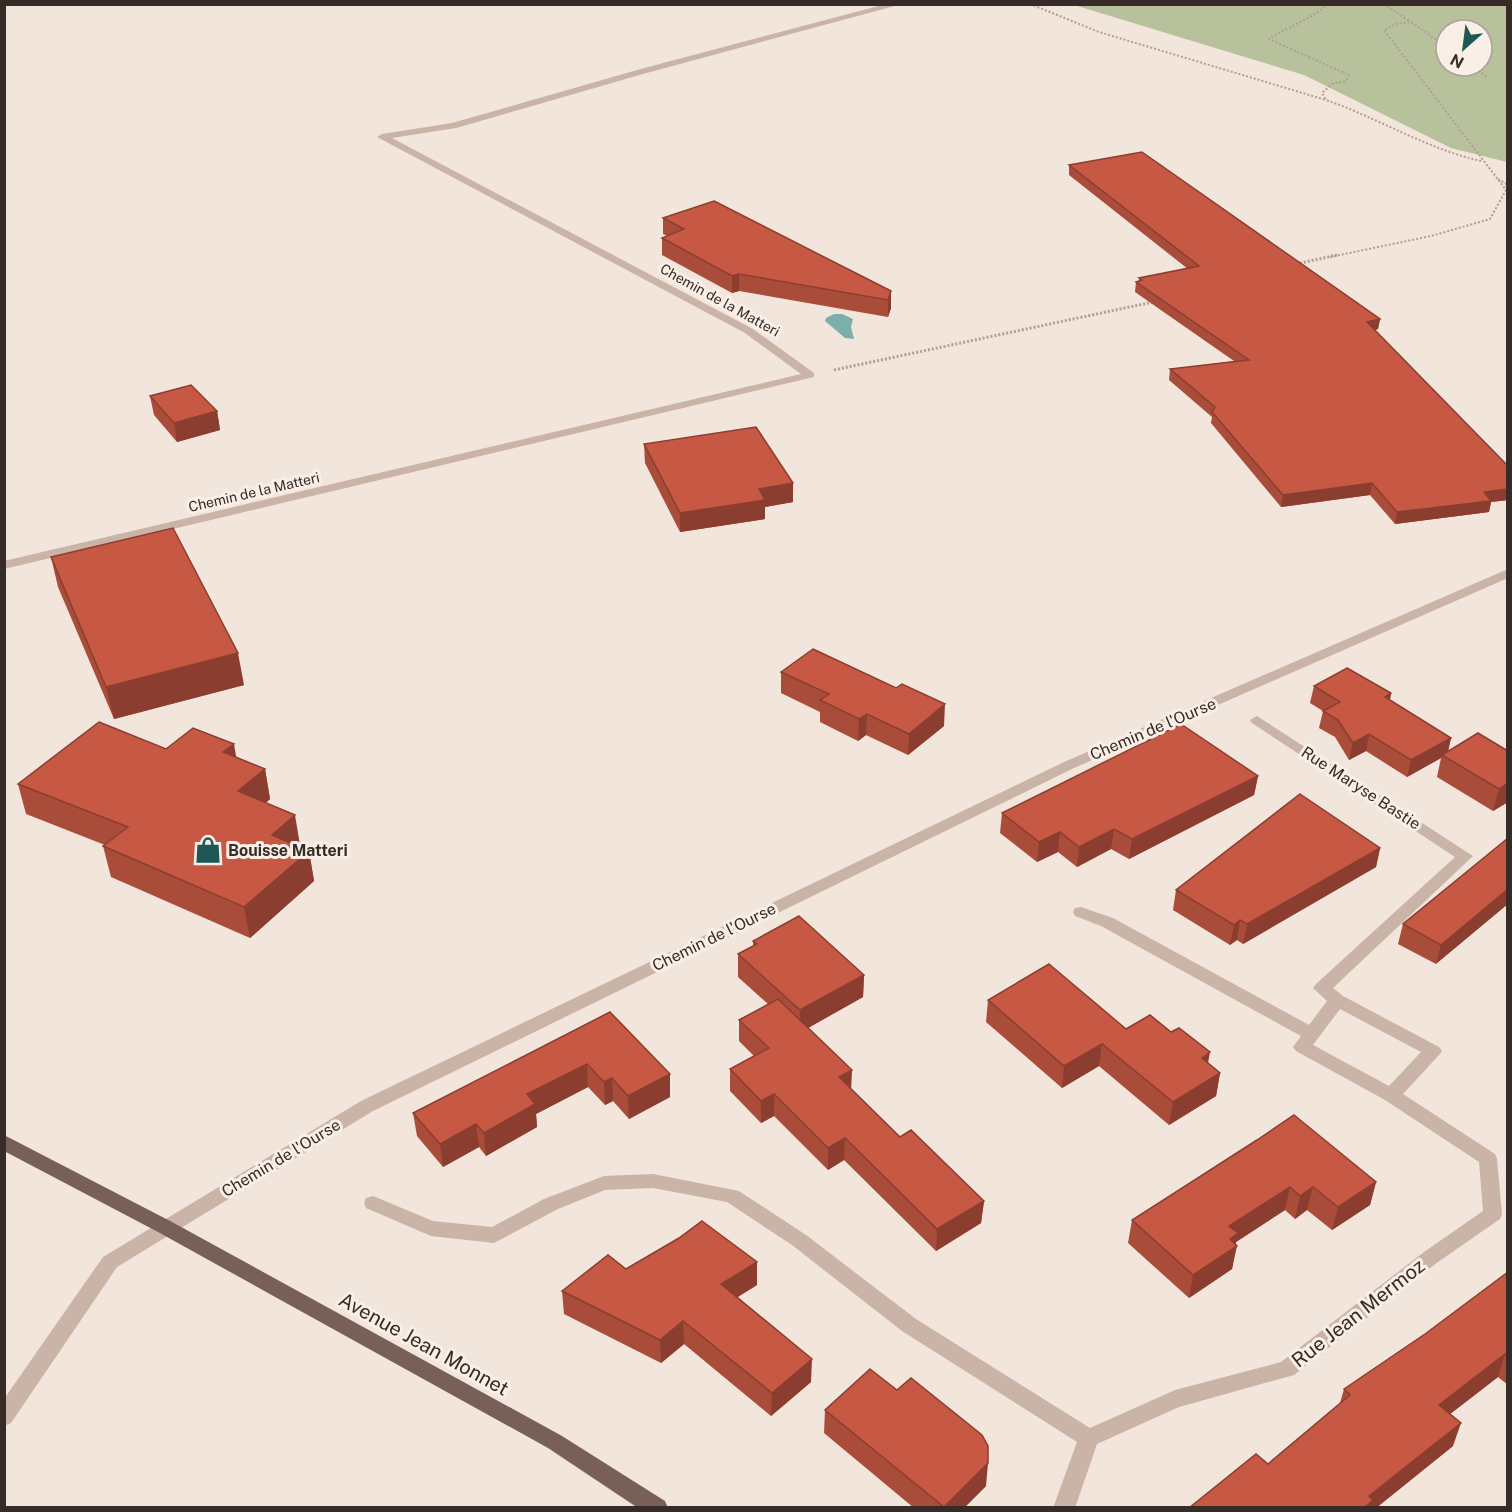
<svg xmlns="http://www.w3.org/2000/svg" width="1512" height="1512" viewBox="0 0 1512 1512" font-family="'Public Sans',sans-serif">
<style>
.green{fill:#b7c19b;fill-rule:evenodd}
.water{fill:#7aafac}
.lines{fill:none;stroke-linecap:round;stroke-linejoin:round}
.path-far1{stroke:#b69d91;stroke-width:2;stroke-dasharray:2 2;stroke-linecap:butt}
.path{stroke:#b69d91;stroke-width:3;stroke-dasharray:2 2;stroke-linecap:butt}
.minor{fill:#cab3a7;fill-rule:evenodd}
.major{fill:#786058;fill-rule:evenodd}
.wall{fill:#aa4c3a}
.shaded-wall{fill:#8b3e30}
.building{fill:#c65844;stroke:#8b3e30;stroke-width:1.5}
.labels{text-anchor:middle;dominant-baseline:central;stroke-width:6;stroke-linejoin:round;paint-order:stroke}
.far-street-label{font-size:14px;fill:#362b27;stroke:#f9efe7}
.street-label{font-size:16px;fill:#362b27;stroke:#f9efe7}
.poi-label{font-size:16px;font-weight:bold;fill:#362b27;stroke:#f9efe7;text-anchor:start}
.near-street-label{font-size:20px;fill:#362b27;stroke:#f9efe7}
</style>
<rect width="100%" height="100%" fill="#f2e5db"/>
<path class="green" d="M1074,5H1507V162L1451,148L1304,75ZM1446,30H1482V66H1446Z"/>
<path class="water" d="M834,314H842L853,319L851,327L854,339L845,338L825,321L826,318Z"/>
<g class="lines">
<path class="path-far1" d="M1030,4L1099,32L1326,100
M1324,4L1326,6C1309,20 1287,27 1269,39L1349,75L1346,81L1332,84L1322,93L1326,100C1378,118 1427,149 1481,161
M1384,4L1411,22
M1472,66L1487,77
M1498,179L1508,185
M1330,257L1431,236L1490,219L1506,190L1384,30L1396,24L1411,22L1446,46"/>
<path class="path" d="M1296,264L1337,255
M834,370L1153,302"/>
<path class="minor" d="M886,4H902L643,74L456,128L392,138L753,329L814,373V377L4,569V561L801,374L745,333L377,137L382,134L452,123L637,70Z
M1508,569V578L1074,768L373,1111L117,1267L11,1423L4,1426V1399L103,1257L361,1101L1064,762Z
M1257,716L1473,856L1333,988L1343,996L1439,1047L1442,1051L1439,1055L1403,1094L1495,1154L1497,1159L1502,1214L1500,1219L1438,1262L1294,1375L1179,1407L1097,1444L1075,1508H1053L1077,1442L902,1331L792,1245L727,1202L653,1188L605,1190L558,1209L494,1243L431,1236L366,1208L364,1203L366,1198L373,1196L433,1221L492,1227L544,1199L604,1176L653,1174L739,1191L806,1235L916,1319L1090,1428L1175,1390L1281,1362L1424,1252L1483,1211L1479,1162L1385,1100L1296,1051L1293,1047L1301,1036L1101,926L1075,916L1073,912L1075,908L1081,907L1113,918L1309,1025L1327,1001L1313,988L1316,984L1455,857L1252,723L1250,720ZM1340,1009L1421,1052L1389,1086L1313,1045Z"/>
<path class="major" d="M4,1135L172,1222L562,1436L665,1501L668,1508H638L548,1448L158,1232L4,1151Z"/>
</g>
<path class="wall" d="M1069,165L1380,319L1378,329L1375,330L1508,466V500L1491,502L1489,512L1395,524L1370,495L1281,507L1211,423L1212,417L1169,380L1170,369L1234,361L1135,292L1136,282L1139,281V278L1188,269L1069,175Z
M663,218L891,291V308L888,317L739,291L732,293L662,255V238L667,236L663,234Z
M150,396L217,411L220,430L177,442L154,415Z
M644,444L793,483V502L765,507V519L680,532L645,463Z
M51,557L244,685L114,719L58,587Z
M781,672L944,726L908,755L866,735L858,741L820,722V712L781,693Z
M1314,686L1391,693L1390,700L1451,738L1448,752L1508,751V802L1493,811L1437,777L1441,758L1407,777L1366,751L1349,760L1335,737L1319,728L1323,711L1310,703Z
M166,749L236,757L265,769L270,799L266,803L300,845L299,846L309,851L314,881L250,938L111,877L103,846L105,845L26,814L18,784Z
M1258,776L1254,795L1129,859L1111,849L1077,867L1058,852L1037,862L1000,833L1002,813Z
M1508,838L1436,964L1398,944L1403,924Z
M1380,848L1376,867L1243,944L1237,940L1230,945L1173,910L1176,890Z
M753,941L864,975L863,997L808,1028L851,1089L900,1137L984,1201L981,1223L936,1251L844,1160L828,1170L774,1116L761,1123L730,1091V1069L754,1056L739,1041V1020L768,1004L738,977V954L753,946Z
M988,1000L1126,1029L1220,1073L1216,1096L1169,1125L1099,1066L1062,1088L986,1022Z
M610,1012L670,1074V1097L629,1119L613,1101L605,1105L588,1087L536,1114L537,1127L486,1156L479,1147L443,1167L417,1136L413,1113Z
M1257,1140L1376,1182L1370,1205L1332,1230L1307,1210L1295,1219L1285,1210L1236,1242L1232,1269L1189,1298L1128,1243L1132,1220Z
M626,1269L757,1285L737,1297L811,1382L771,1416L684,1344L661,1363L564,1314L562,1291Z
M1508,1272V1385L1498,1377L1450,1414L1453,1446L1376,1508H1189L1268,1464L1340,1403L1344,1389L1425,1334Z
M825,1410L986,1486L964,1508H914L824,1433Z"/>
<path class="shaded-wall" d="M739,274V291L732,293V276Z
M891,291V308L888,317V300Z
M1380,319L1378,329L1365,332L1367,322Z
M217,411L220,430L177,442L174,423Z
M793,483V502L765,507V519L680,532V513L759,489Z
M1372,483L1370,495L1281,507L1283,495Z
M1508,489V500L1491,502L1489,512L1395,524L1397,512L1484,492Z
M238,653L244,685L114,719L106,687Z
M1391,693L1388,710L1385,697Z
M945,704L944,726L908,755L909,734Z
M867,714L866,735L858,741L859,719Z
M1369,734L1366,751L1349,760L1353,743Z
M1451,738L1447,755H1442L1441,758L1407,777L1411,760Z
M234,744L239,773L223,752Z
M265,769L270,799L243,821L238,791Z
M1258,776L1254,795L1129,859L1132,839Z
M1508,783V802L1493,811L1499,789Z
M295,815L300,845L277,865L272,835Z
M1114,829L1111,849L1077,867L1079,847Z
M1060,832L1058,852L1037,862L1039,842Z
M1380,848L1376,867L1243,944L1247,924Z
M309,851L314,881L250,938L244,907Z
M1508,889V904L1436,964L1441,945Z
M1240,920L1237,940L1230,945L1234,925Z
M864,975L863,997L799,1033L800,1010Z
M1102,1044L1099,1066L1062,1088L1064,1066Z
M1210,1052L1206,1074L1202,1058Z
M587,1064L588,1087L536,1114L537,1127L486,1156L484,1133L527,1094Z
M852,1070L851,1092L839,1077Z
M1220,1073L1216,1096L1169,1125L1173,1102Z
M670,1074V1097L629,1119L628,1096Z
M612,1078L613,1101L605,1105L604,1082Z
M774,1094V1116L761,1123V1101Z
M476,1124L479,1147L443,1167L440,1144Z
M845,1138L844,1160L828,1170V1148Z
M1376,1182L1370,1205L1332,1230L1338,1207Z
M1290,1187L1285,1210L1236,1242L1235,1247L1237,1246L1232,1269L1189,1298L1193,1275L1229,1226Z
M1313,1187L1307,1210L1295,1219L1300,1196Z
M984,1201L981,1223L936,1251L937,1229Z
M757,1262V1285L722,1307L721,1284Z
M683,1321L684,1344L661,1363L660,1340Z
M1505,1354L1498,1377L1432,1428L1439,1405Z
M812,1359L811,1382L771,1416L772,1393Z
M1461,1423L1453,1446L1376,1508H1364L1369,1496Z
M988,1463L986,1486L964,1508H944Z"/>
<path class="building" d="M1142,152L1380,319L1367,322L1508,466V489L1484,492L1491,501L1397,512L1372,483L1283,495L1212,412L1215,407L1170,369L1249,360L1136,282L1142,280L1139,278L1199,266L1069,165Z
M714,201L891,291L888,300L739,274L732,276L662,238L684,229L663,218Z
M191,385L217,411L174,423L150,396Z
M756,427L793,483L759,489L765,500L680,513L644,444Z
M173,528L238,653L106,687L51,557Z
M813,649L896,688L902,684L945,704L909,734L867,714L859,719L820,700L829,694L781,672Z
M1347,668L1391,693L1385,697L1451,738L1411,760L1369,734L1353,743L1338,720L1323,711L1340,702L1314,686Z
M99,722L166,749L193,728L234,744L223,752L265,769L238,791L295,815L272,835L309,851L244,907L103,846L128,827L18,784Z
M1181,724L1258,776L1132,839L1114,829L1079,847L1060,832L1039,842L1002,813Z
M1478,733L1508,751V783L1499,789L1442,755Z
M1300,794L1380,848L1247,924L1240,920L1234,925L1176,890Z
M1508,838V889L1441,945L1403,924Z
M799,916L864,975L800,1010L738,954L757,944L753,941Z
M1049,964L1126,1029L1150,1015L1171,1032L1179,1028L1210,1052L1202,1058L1220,1073L1173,1102L1102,1044L1064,1066L988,1000Z
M778,999L852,1070L839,1077L900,1137L911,1130L984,1201L937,1229L845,1138L828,1148L774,1094L761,1101L730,1069L769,1048L739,1020Z
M610,1012L670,1074L628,1096L612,1078L604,1082L587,1064L527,1094L535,1104L484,1133L476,1124L440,1144L413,1113Z
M1294,1115L1376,1182L1338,1207L1313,1187L1300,1196L1290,1187L1229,1226L1238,1233L1230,1239L1237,1246L1193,1275L1132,1220L1257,1140Z
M702,1221L757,1262L721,1284L812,1359L772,1393L683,1321L660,1340L562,1291L608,1255L626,1269L679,1238Z
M1508,1272V1356L1505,1354L1439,1405L1461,1423L1369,1496L1373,1500L1364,1508H1189L1256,1454L1268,1464L1350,1395L1344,1389L1425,1334Z
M870,1369L897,1390L911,1378L982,1435L988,1446V1463L944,1507L825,1410Z"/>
<defs>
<symbol id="shop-bare" viewBox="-9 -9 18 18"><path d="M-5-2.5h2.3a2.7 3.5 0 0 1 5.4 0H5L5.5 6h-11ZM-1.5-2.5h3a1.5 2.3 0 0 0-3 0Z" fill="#1d5756" stroke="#f9efe7" stroke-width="2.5" paint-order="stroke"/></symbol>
</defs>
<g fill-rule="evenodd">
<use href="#shop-bare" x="189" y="831" width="38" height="38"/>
</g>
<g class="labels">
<g class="far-street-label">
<text transform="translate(720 300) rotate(29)">Chemin de la Matteri</text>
<text transform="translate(254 492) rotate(-13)">Chemin de la Matteri</text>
</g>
<g class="street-label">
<text transform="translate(1153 729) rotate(-23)">Chemin de l'Ourse</text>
<text transform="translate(1361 788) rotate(33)">Rue Maryse Bastie</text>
<text transform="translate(714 937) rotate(-26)">Chemin de l'Ourse</text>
<text transform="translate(281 1158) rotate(-31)">Chemin de l'Ourse</text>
</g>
<g class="poi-label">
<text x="228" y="850">Bouisse Matteri</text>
</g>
<g class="near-street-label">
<text transform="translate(1358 1313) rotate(-38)">Rue Jean Mermoz</text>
<text transform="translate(424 1344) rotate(29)">Avenue Jean Monnet</text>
</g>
</g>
<rect width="1512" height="1512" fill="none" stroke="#362b27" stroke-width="12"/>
<g transform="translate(1464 48) rotate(208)"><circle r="28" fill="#f9efe7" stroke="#aba19a" stroke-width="1.5"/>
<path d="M0-4.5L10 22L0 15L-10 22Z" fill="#1d5756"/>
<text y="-9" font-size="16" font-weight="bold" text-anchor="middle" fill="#362b27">N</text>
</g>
</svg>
